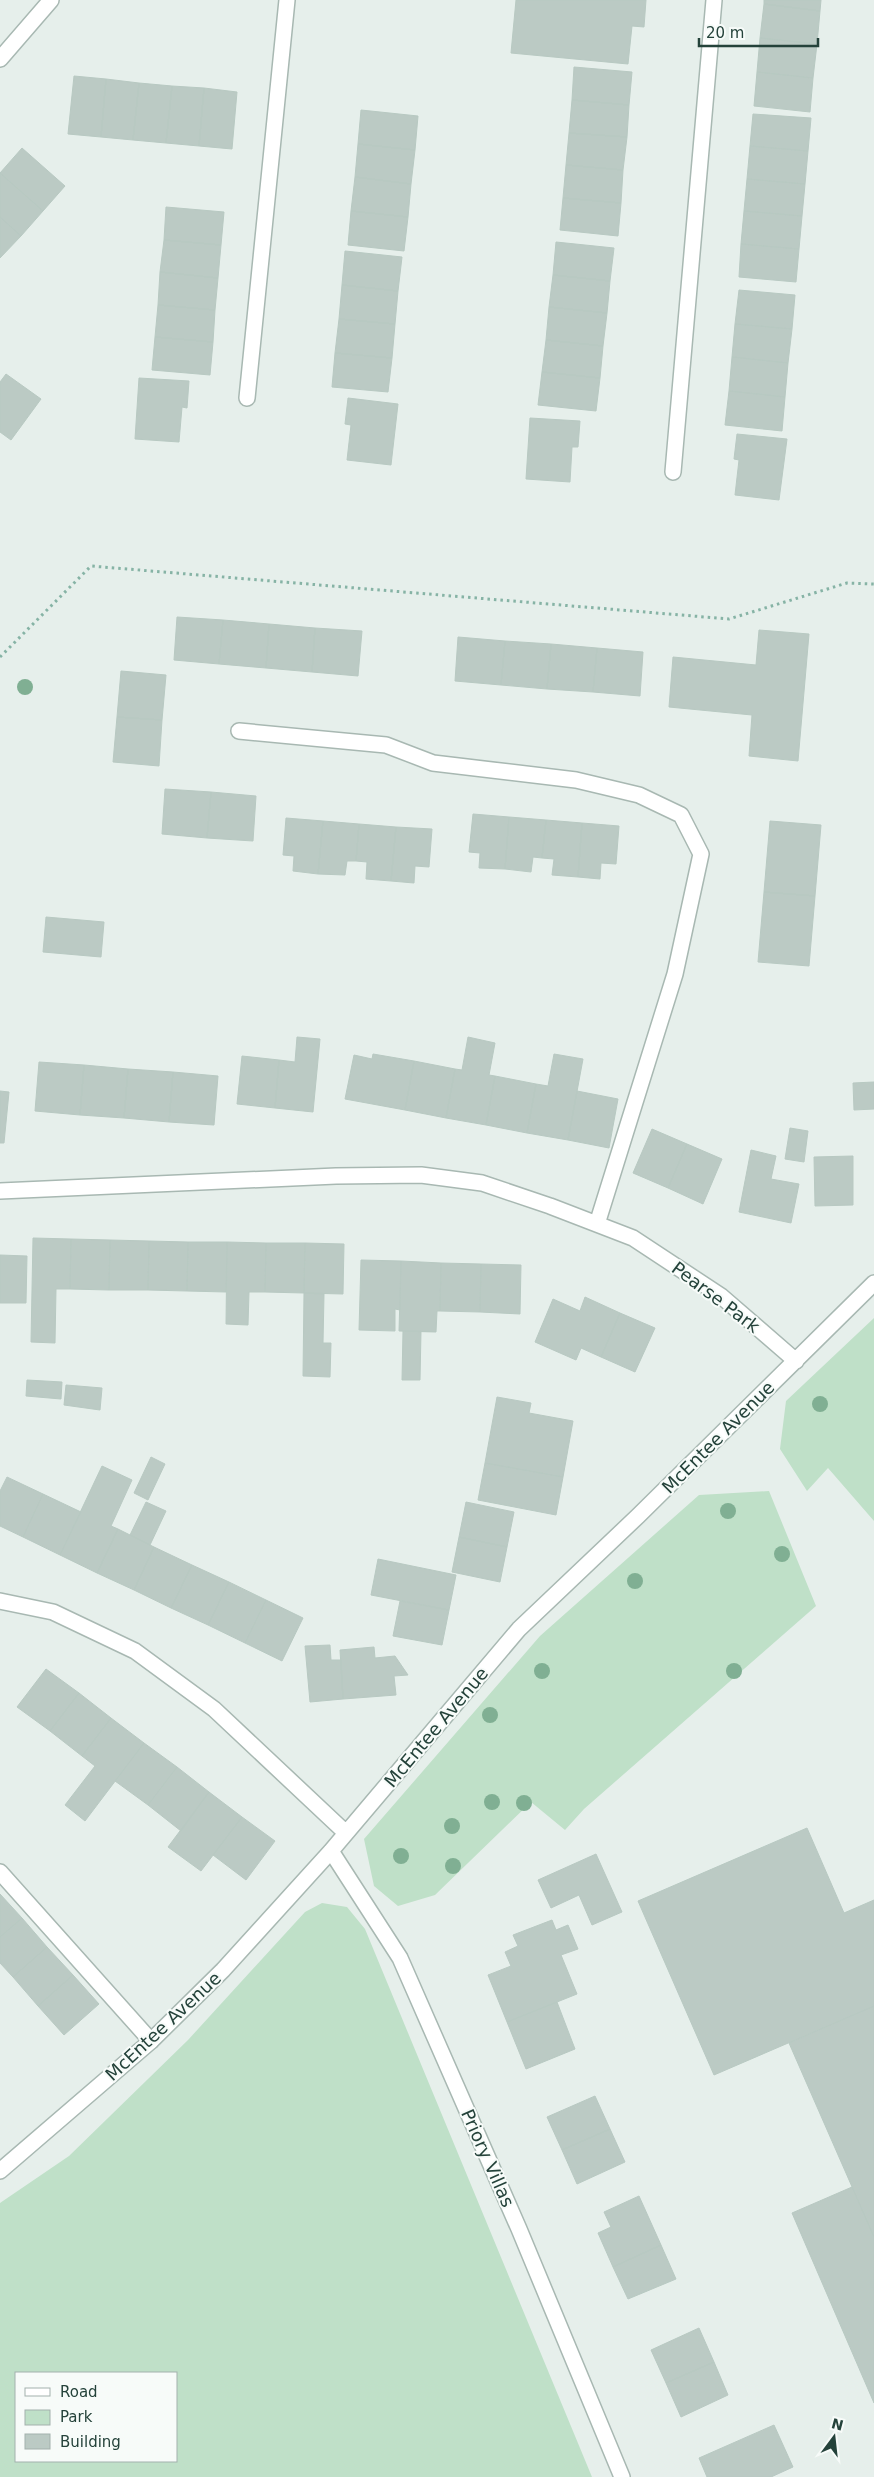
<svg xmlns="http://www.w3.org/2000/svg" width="874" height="2477" viewBox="0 0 874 2477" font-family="'DejaVu Sans',sans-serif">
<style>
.green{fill:#bfe0c8;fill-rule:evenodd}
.building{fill:#bbcac4;stroke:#b8c9c2}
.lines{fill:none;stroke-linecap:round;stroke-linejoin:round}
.service-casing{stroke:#a8b8b2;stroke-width:18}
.minor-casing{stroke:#a8b8b2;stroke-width:18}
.path{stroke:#86b3a5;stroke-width:3;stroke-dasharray:2.5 4;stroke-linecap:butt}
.service{stroke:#fff;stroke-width:15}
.minor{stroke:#fff;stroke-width:15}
.tree{fill:#80af93}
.labels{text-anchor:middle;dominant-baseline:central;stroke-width:4;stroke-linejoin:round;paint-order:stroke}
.street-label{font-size:18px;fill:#24423a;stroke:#f7fbf9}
</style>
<rect width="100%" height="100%" fill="#e6efeb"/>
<path class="green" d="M874,1318V1521L828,1468L807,1491L780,1449L786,1401Z
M769,1491L816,1606L584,1809L565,1830L531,1802L435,1895L398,1906L374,1886L364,1839L540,1636L699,1495Z
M322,1903L347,1907L365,1929L592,2477H0V2203L69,2156L188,2040L305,1912ZM16,2373H176V2461H16Z"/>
<path class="building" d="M516,0H646L644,27L632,26L628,64L511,53Z
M764,0H821L820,11L764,4Z
M764,4L820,11L817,44L760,38Z
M760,38L817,44L813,78L757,72Z
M574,67L632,72L629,105L572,100Z
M757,72L813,78L810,112L754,106Z
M74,76L106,79L101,137L68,134Z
M106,79L139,83L133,140L101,137Z
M139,83L172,86L166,143L133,140Z
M172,86L204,88L199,146L166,143Z
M204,88L237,92L232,149L199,146Z
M572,100L629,105L627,137L569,133Z
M361,110L418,116L415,150L358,144Z
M753,114L811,118L808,151L750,146Z
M569,133L627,137L623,170L566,165Z
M358,144L415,150L411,184L355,177Z
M750,146L808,151L805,184L747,179Z
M22,148L65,186L43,211L0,173Z
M566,165L623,170L621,203L563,198Z
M0,173L43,211L21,236L0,217Z
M355,177L411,184L408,217L351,211Z
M747,179L805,184L802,216L744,211Z
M563,198L621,203L618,236L560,230Z
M166,207L224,212L221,245L164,240Z
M351,211L408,217L404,251L348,245Z
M744,211L802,216L799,249L741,244Z
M0,217L21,236L0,258Z
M164,240L221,245L218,278L160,272Z
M556,242L614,248L610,281L553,275Z
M741,244L799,249L796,282L739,277Z
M345,251L402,257L398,291L342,285Z
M160,272L218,278L215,310L158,305Z
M553,275L610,281L607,313L549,307Z
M342,285L398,291L395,324L339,319Z
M739,290L795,295L792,329L735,324Z
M158,305L215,310L213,342L155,337Z
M549,307L607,313L603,346L546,340Z
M339,319L395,324L392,358L335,353Z
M735,324L792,329L788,363L732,357Z
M155,337L213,342L210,375L152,370Z
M546,340L603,346L600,378L542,372Z
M335,353L392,358L388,392L332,387Z
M732,357L788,363L785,397L729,391Z
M542,372L600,378L596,411L538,405Z
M6,374L41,399L11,440L0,432V382Z
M139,378L189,381L187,408L182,407L179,442L135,439Z
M729,391L785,397L782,431L725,425Z
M348,398L398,404L391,465L347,460L351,425L345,424Z
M530,418L580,421L578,447H572L570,482L526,479Z
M737,434L787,439L779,500L735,495L739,460L734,459Z
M177,617L223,620L219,664L174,660Z
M223,620L269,624L266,668L219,664Z
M269,624L315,628L312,672L266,668Z
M315,628L362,631L358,676L312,672Z
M759,630L809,634L798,761L749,756L752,715L669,707L673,657L756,665Z
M458,637L505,641L501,685L455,681Z
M505,641L551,644L547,689L501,685Z
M551,644L597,648L593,692L547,689Z
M597,648L643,652L640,696L593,692Z
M121,671L166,675L162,720L117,717Z
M117,717L162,720L159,766L113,762Z
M165,789L211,792L207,838L162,834Z
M211,792L256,796L253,841L207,838Z
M473,814L509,817L505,869L479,868L480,853L469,852Z
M509,817L546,820L542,858L533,857L531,872L505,869Z
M286,818L323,821L318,874L293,871L294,856L283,855Z
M546,820L582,823L578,877L552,875L554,859L542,858Z
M323,821L359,824L356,861H347L345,875L318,874Z
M770,821L821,825L815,896L764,892Z
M582,823L619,826L616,864L601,863L600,879L578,877Z
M359,824L396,827L391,881L366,879L367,862L356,861Z
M396,827L432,829L429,867L415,866L414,883L391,881Z
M764,892L815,896L809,966L758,962Z
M46,917L104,922L101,957L43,952Z
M297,1037L320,1039L313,1112L275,1108L279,1060L295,1062Z
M468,1037L495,1043L489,1075L495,1076L486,1125L446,1118L455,1069L462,1070Z
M373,1054L414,1061L405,1110L345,1099L354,1055L372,1059Z
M554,1054L583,1059L568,1140L527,1133L536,1084L548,1086Z
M242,1056L279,1060L275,1108L237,1104Z
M414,1061L455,1069L446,1118L405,1110Z
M39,1062L84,1065L80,1115L35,1111Z
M84,1065L128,1069L124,1118L80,1115Z
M128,1069L173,1072L169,1122L124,1118Z
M173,1072L218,1076L214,1125L169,1122Z
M495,1076L536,1084L527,1133L486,1125Z
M874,1082V1109L854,1110L853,1083Z
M0,1091L9,1092L4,1143H0Z
M577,1091L618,1099L609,1148L568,1140Z
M790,1128L808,1131L804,1162L785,1159Z
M652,1129L687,1144L668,1188L633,1173Z
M687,1144L722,1159L703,1204L668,1188Z
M751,1150L776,1156L771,1179L799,1184L791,1223L739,1212Z
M853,1156V1205L815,1206L814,1157Z
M33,1238L71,1239L70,1289H56L55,1343L31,1342Z
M71,1239L110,1240L109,1290L70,1289Z
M110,1240L149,1241L148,1290H109Z
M149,1241L188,1242L187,1291L148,1290Z
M188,1242H227L226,1292L187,1291Z
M227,1242L266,1243L265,1292H249L248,1325L226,1324Z
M266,1243H305L304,1293L265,1292Z
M305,1243L344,1244L343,1294L304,1293Z
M0,1255L27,1256L26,1303H0Z
M361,1260L401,1261L400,1310L395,1309V1331L359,1330Z
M401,1261L441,1263L440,1311H437L436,1332L399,1331Z
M441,1263L481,1264L480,1312L440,1311Z
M481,1264L521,1265L520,1314L480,1312Z
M304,1293L324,1294L323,1343H331L330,1377L303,1376Z
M585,1297L620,1313L601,1357L581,1348L576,1360L535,1342L553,1299L580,1311Z
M620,1313L655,1328L635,1372L601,1357Z
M403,1331H421L420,1380H402Z
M27,1380L62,1382L61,1399L26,1396Z
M66,1385L102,1388L100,1410L64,1405Z
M497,1397L531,1403L529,1413L573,1421L563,1477L485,1463Z
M151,1457L165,1464L148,1500L134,1493Z
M485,1463L563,1477L556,1515L478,1500Z
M102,1466L132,1480L111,1526L118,1529L97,1573L60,1555Z
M7,1477L43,1494L23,1537L0,1526V1491Z
M43,1494L81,1512L60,1555L23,1537Z
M146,1502L166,1511L150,1545L130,1535Z
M466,1502L514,1512L507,1547L459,1537Z
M118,1529L154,1547L134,1590L97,1573Z
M459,1537L507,1547L500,1582L452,1572Z
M154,1547L192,1565L171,1608L134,1590Z
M378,1559L456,1575L449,1610L371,1595Z
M192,1565L229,1582L208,1625L171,1608Z
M229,1582L266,1600L245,1643L208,1625Z
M266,1600L303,1618L282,1661L245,1643Z
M400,1601L449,1610L442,1645L393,1636Z
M330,1645L331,1660H341L343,1699L310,1702L305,1646Z
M374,1647L375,1658L395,1656L408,1675L394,1676L396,1695L343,1699L340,1650Z
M46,1669L79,1693L50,1731L17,1707Z
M79,1693L111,1718L82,1756L50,1731Z
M111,1718L144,1743L85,1821L65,1805L95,1766L82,1756Z
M144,1743L177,1767L148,1805L115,1781Z
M177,1767L209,1792L181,1831L148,1805Z
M209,1792L242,1817L201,1871L168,1847Z
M242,1817L275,1841L246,1880L213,1855Z
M807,1828L844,1913L874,1900V2006L714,2075L638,1901Z
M596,1854L622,1912L592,1925L579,1895L551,1908L538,1880Z
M0,1894L22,1918L0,1937Z
M22,1918L47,1947L13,1977L0,1963V1937Z
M552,1920L556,1930L568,1925L578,1949L561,1955L577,1994L507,2022L488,1975L511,1966L505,1952L518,1946L513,1935Z
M47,1947L73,1975L38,2006L13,1977Z
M73,1975L99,2004L64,2035L38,2006Z
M557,2002L575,2049L526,2069L507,2022Z
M874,2006V2237L789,2043Z
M595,2096L610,2129L562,2150L547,2117Z
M610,2129L625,2162L577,2184L562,2150Z
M852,2187L874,2237V2403L792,2213Z
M639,2196L661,2245L613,2267L598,2233L611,2227L604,2212Z
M661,2245L676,2279L628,2299L613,2267Z
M699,2328L714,2362L666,2383L651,2350Z
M714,2362L728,2395L681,2417L666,2383Z
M774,2425L793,2467L771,2477H707L699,2458Z"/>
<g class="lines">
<defs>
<path id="service" d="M0,1872L151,2041"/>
<path id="minor" d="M0,59L51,0
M247,398L287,0
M673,472L714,0
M239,731L386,745L433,763L576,780L639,795L681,815L701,854L675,974L597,1224
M0,1191L336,1176L421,1175L482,1183L550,1206L633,1238L721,1296L796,1361
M0,1601L53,1612L135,1651L214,1709L346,1833
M331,1851L400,1958L519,2229L622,2477
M0,2171L151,2041L223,1970L331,1851L519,1629L638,1516L874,1283"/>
</defs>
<use href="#service" class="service-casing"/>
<use href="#minor" class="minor-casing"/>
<path class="path" d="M0,657L91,566L729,619L847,583L874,584"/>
<use href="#service" class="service"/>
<use href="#minor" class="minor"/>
</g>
<g class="tree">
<circle cx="25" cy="687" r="8"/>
<circle cx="820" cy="1404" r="8"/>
<circle cx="728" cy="1511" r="8"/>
<circle cx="782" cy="1554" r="8"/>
<circle cx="635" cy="1581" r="8"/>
<circle cx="542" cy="1671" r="8"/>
<circle cx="734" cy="1671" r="8"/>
<circle cx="490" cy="1715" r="8"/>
<circle cx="492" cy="1802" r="8"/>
<circle cx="524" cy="1803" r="8"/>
<circle cx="452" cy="1826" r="8"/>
<circle cx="401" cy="1856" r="8"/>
<circle cx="453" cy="1866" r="8"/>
</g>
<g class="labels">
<g class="street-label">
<text transform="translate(716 1297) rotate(37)">Pearse Park</text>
<text transform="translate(718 1437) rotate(-45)">McEntee Avenue</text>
<text transform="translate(436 1727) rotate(-50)">McEntee Avenue</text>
<text transform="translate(163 2026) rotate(-43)">McEntee Avenue</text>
<text transform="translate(488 2158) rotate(66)">Priory Villas</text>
</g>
</g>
<rect x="15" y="2372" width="162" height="90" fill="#f7fbf9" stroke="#a3b1ad"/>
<rect x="25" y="2388" width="25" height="8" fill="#ffffff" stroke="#a3b1ad"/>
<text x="60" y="2397" font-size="15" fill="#24423a">Road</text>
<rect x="25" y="2410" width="25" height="15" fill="#bfe0c8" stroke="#a3b1ad"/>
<text x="60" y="2422" font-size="15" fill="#24423a">Park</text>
<rect x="25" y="2434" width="25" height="15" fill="#bbcac4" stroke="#a3b1ad"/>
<text x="60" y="2447" font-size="15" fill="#24423a">Building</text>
<g transform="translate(834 2437) rotate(15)" stroke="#f7fbf9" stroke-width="4" paint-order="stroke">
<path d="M0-4L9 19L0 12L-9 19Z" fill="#24423a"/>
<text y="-8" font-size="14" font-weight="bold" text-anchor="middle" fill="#24423a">N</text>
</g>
<path d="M699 38v8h119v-8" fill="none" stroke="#24423a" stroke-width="2.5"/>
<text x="706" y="38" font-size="15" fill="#24423a" stroke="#f7fbf9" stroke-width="4" paint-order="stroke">20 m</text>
</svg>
